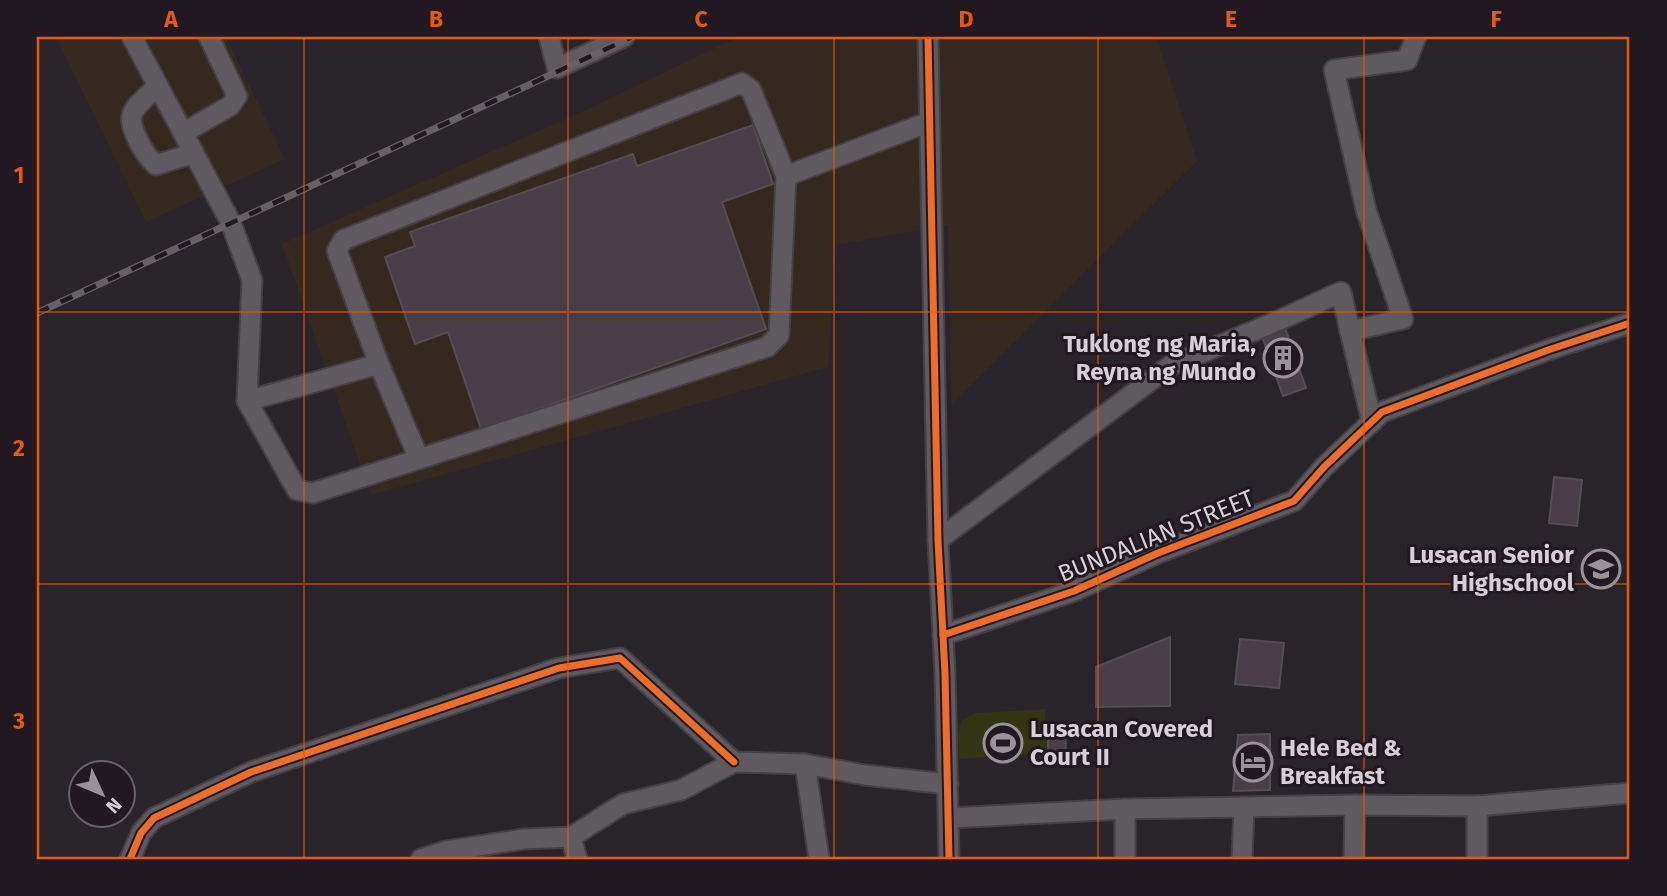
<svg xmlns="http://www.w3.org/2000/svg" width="1667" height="896" font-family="'Fira Sans',sans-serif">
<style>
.industrial{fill:#35281f}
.green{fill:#323413}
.building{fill:#493e47;stroke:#524e52;stroke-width:2}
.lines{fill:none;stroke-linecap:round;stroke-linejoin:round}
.minor-casing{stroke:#454045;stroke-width:23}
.minor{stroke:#5e5a5f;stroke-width:19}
.rail-casing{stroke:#656165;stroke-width:7}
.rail{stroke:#211822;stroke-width:4.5;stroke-dasharray:13;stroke-linecap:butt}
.cycleway-casing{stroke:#211822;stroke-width:11}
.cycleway{stroke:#ee6e29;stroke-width:7}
.grid{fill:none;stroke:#e8590c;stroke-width:2;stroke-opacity:0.55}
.labels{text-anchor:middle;stroke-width:6;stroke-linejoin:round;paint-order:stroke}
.poi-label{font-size:24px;font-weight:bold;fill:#d6cfd6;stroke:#211822;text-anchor:end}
.street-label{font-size:24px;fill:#d6cfd6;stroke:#211822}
.neatline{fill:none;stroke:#e8590c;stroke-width:2.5}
.grid-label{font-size:23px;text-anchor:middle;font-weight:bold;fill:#e8590c}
</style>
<rect width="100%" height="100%" fill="#292429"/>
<!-- industrial -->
<g class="industrial">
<path d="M56 37H226L285 159 146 222Z"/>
<path d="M738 37H1156L1197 161 951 405 948 225 836 245 828 367 371 495 282 244 586 110Z"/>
</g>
<!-- green -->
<path class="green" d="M1045 709 1048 753 959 759 958 733 961 721 976 713Z"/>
<!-- building -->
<g class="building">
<path d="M753 125 773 184 722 202 766 329 481 429 448 332 415 344 385 257 415 246 410 232 633 154 637 166Z"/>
<path d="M1282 319 1306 388 1283 396 1259 328Z"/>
<path d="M1554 477 1582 480 1577 526 1549 523Z"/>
<path d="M1170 637V706L1096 707V667Z"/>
<path d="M1240 639 1284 643 1279 688 1235 684Z"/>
<path d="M1065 727 1066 753H1048V728Z"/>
<path d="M1270 734V790L1233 791 1238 735Z"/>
</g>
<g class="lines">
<defs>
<g id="minor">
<path d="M132 37 231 223 252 280 247 401 297 490 313 493 767 347 779 335 786 176 929 122"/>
<path d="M549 37 557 68 624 37"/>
<path d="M928 37 938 540 945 674 949 859"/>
<path d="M158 85C136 109 122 110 139 142 144 152 148 158 156 165L194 153"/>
<path d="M183 133 230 106 237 96 209 37"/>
<path d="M379 364 419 459"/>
<path d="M247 401 379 364 337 251 343 240 742 83 751 90 786 176"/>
<path d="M1372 422 1350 331 1403 319 1366 210 1334 70 1407 60 1416 37"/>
<path d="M938 540 1170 366 1282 319 1341 292 1350 331"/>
<path d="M943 635 1074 591 1158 553 1294 501 1324 467 1382 412 1548 350 1630 323"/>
<path d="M805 764 819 859"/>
<path d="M949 818 1125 809 1355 805 1477 806 1630 793"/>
<path d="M571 837 577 859"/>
<path d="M130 859 141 833 154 818 251 772 559 668 620 658 734 762"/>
<path d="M421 859 446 851 524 839 571 837 623 804 681 790 734 762 805 764 865 775 948 784"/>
<path d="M1125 859V809"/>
<path d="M1242 859 1244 808"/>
<path d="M1354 859 1355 805"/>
<path d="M1477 859V806"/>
</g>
</defs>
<!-- minor casing -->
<use href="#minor" class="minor-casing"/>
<!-- minor -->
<use href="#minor" class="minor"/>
<defs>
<path id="rail" d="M37 313 632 37"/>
</defs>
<!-- rail casing -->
<use href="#rail" class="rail-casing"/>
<!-- rail -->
<use href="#rail" class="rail"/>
<defs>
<g id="cycleway">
<path d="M928 37 938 540 945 674 949 859"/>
<path d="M943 635 1074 591 1158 553 1294 501 1324 467 1382 412 1548 350 1630 323"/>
<path d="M130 859 141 833 154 818 251 772 559 668 620 658 734 762"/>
</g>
</defs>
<!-- cycleway casing -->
<use href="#cycleway" class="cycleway-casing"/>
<!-- cycleway -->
<use href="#cycleway" class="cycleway"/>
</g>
<!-- grid -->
<path class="grid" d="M304 37V859M568 37V859M834 37V859M1098 37V859M1364 37V859M37 312H1630M37 584H1630"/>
<!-- icons -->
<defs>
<symbol id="building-ring" viewBox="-11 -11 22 22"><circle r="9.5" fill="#211822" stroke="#999399" stroke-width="1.5"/><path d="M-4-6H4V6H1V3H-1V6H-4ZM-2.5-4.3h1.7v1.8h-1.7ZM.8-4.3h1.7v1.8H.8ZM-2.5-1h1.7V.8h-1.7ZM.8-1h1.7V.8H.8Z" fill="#999399"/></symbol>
<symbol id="school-ring" viewBox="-11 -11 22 22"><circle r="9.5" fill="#211822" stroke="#999399" stroke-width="1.5"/><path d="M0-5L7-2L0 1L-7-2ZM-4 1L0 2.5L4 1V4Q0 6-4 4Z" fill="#999399"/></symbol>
<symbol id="stadium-ring" viewBox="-11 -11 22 22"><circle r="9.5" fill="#211822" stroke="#999399" stroke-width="1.5"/><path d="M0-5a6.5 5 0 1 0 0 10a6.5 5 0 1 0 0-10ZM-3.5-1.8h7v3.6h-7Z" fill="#999399"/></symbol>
<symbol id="hotel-ring" viewBox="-11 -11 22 22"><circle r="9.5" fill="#211822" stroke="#999399" stroke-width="1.5"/><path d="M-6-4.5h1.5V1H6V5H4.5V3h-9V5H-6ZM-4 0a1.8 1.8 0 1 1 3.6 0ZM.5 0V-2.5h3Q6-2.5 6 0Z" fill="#999399"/></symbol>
</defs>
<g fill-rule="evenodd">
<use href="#building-ring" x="1261" y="336" width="44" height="44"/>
<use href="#school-ring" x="1579" y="547" width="44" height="44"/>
<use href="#stadium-ring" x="981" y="721" width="44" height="44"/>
<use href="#hotel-ring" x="1231" y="740" width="44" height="44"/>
</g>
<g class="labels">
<!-- poi labels -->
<g class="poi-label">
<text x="1256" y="352">Tuklong ng Maria,<tspan x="1256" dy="28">Reyna ng Mundo</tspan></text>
<text x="1574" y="563">Lusacan Senior<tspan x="1574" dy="28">Highschool</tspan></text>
<text x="1030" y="737" text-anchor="start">Lusacan Covered<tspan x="1030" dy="28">Court II</tspan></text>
<text x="1280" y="756" text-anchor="start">Hele Bed &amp;<tspan x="1280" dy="28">Breakfast</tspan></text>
</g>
<!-- street labels -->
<g class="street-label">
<text transform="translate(1156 536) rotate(-22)" y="8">BUNDALIAN STREET</text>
</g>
</g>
<!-- border -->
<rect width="1667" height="896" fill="none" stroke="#211822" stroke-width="77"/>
<!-- north arrow -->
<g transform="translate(102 794) rotate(134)"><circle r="33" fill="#211822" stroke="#69616a" stroke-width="2"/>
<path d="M0-5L12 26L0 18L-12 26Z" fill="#999399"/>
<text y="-10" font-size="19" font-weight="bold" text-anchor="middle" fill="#d6cfd6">N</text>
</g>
<rect x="38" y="38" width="1590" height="820" class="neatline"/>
<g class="grid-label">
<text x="171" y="27">A</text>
<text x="436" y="27">B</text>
<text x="701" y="27">C</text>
<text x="966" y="27">D</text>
<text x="1231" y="27">E</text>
<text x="1496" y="27">F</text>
<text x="19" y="183">1</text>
<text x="19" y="456">2</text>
<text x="19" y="729">3</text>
</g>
</svg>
